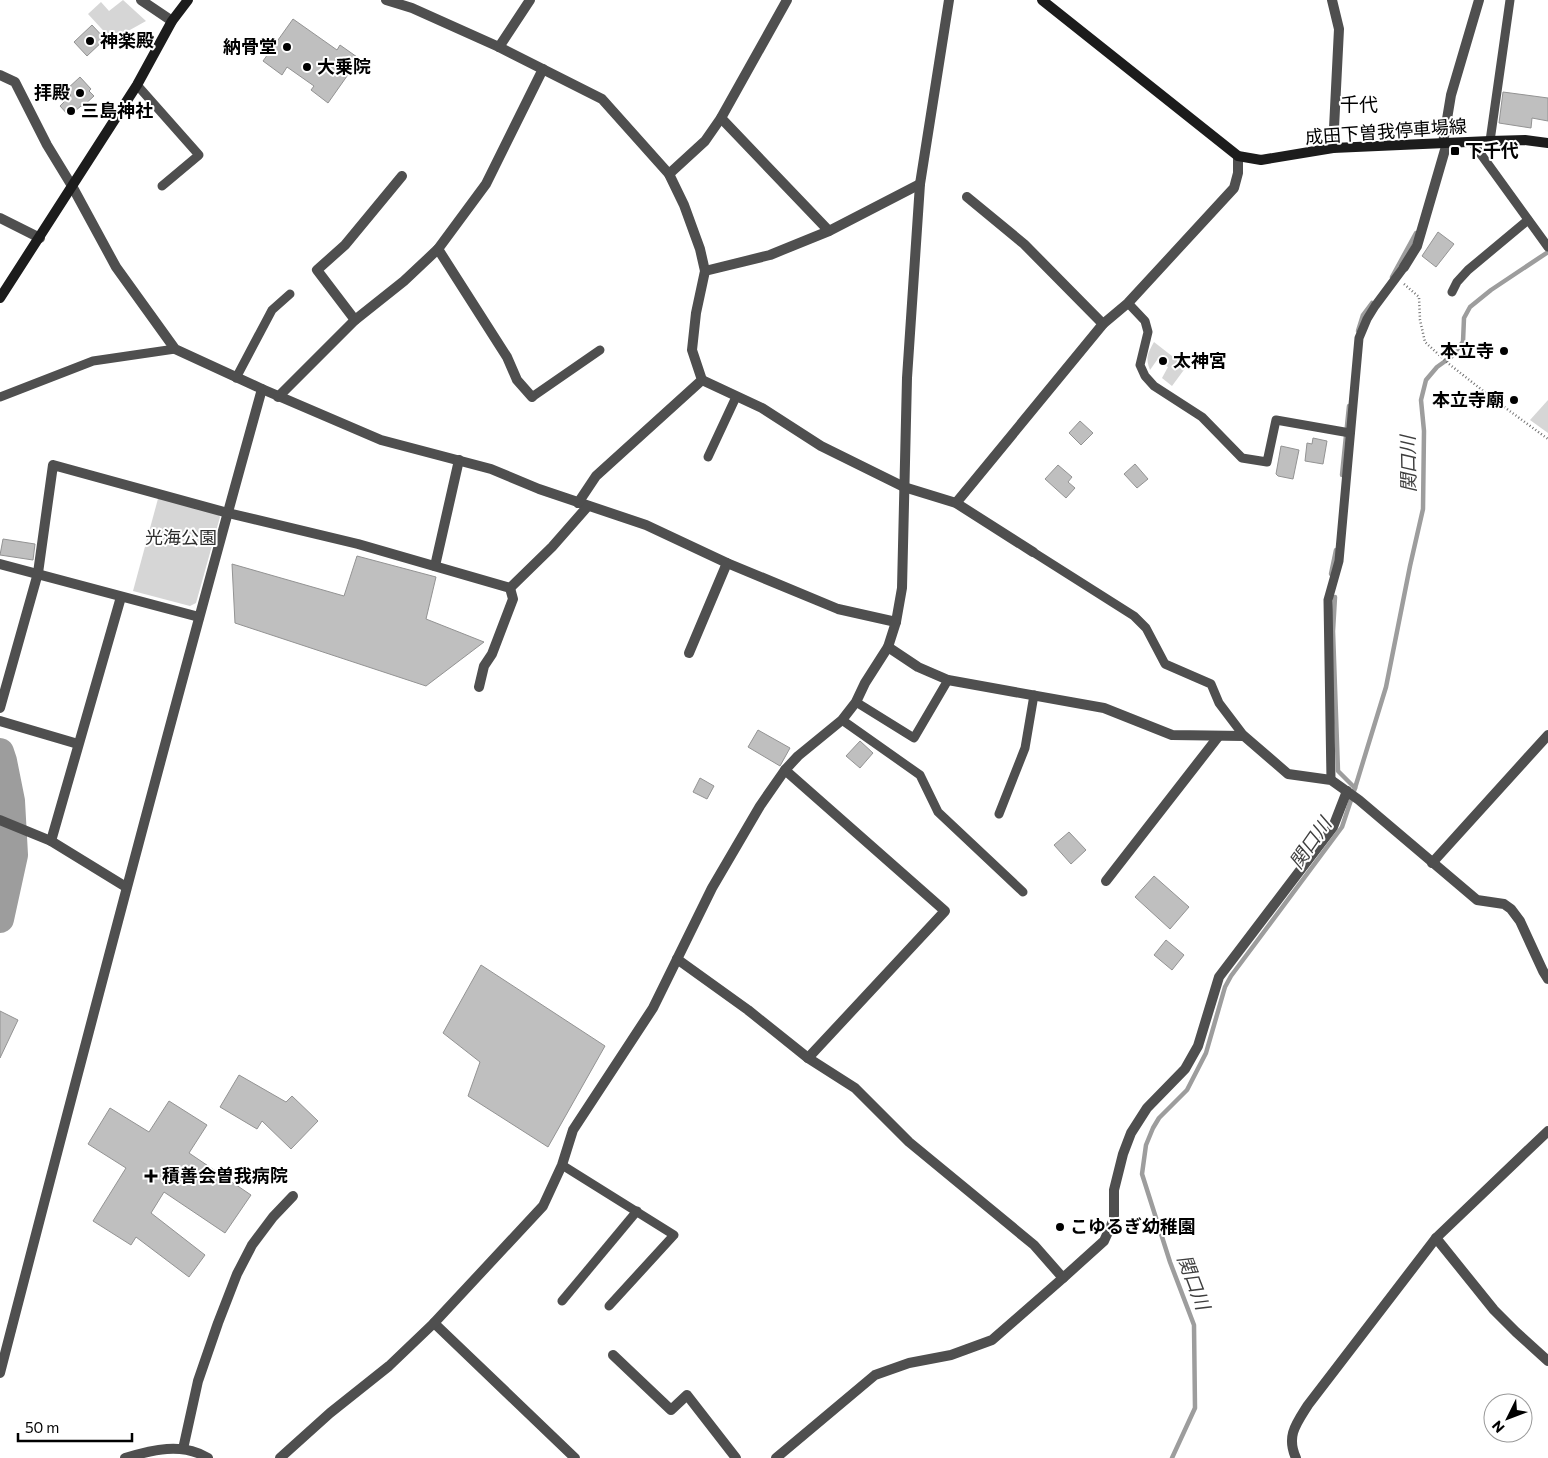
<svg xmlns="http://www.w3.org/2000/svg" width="1548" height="1458" font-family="Commissioner,'Noto Sans JP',sans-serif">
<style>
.green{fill:#d6d6d6}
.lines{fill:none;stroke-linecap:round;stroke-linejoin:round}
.stream{stroke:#9d9d9d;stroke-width:4.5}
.river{stroke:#9d9d9d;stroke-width:28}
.building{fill:#bfbfbf;stroke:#939393}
.path{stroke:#717171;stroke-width:2.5;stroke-dasharray:1 2.5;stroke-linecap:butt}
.lane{stroke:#4f4f4f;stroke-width:9}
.street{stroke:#4f4f4f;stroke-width:10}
.secondary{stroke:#1c1c1c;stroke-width:10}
.poi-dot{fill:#000;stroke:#fff;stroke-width:2}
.labels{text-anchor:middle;stroke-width:4;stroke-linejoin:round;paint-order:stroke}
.poi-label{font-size:18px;font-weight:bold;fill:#000;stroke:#fff;text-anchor:start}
.street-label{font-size:18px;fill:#000;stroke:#fff}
.park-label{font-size:18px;fill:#2d2d2d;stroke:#fff}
.neighbourhood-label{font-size:19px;fill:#000;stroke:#fff}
.water-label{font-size:19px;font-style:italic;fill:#3e3e3e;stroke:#fff}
</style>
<rect width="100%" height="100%" fill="#fff"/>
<!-- green -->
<g class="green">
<path d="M123 0 146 21 112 40 88 14 101 2 109 11Z"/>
<path d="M1154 342 1186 367 1172 386 1162 378 1168 367 1157 360 1150 370C1145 357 1148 353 1154 342Z"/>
<path d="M1548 400V433L1530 420Z"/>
<path d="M159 495 216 511 220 517 196 603 190 606 133 591Z"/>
</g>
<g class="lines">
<!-- stream -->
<g class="stream">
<path d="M1392 277 1416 233"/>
<path d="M1358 331 1363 315 1372 303"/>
<path d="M1342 475 1349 406"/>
<path d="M1331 574 1336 550"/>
<path d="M1335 597 1333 631 1338 771 1355 788"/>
<path d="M1172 1458 1195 1408 1194 1325 1170 1262 1142 1174 1146 1145 1153 1128 1159 1118 1187 1090 1206 1053 1225 987 1231 976 1342 827 1355 788 1386 687 1410 566 1423 509 1424 431 1421 400 1426 380 1437 367 1451 357 1463 342 1464 318 1470 307 1491 290 1548 252"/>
</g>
<!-- river -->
<path class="river" d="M0 752 3 761 11 801 14 855 0 919"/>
</g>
<!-- building -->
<g class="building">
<path d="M293 19 337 50 340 45 357 57 350 67 352 69 328 103 311 90 314 86 287 67 282 75 263 61Z"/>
<path d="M92 25 105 39 87 56 74 42Z"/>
<path d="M80 77 91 89 89 91 94 96 82 107 81 106 69 116 60 106 71 95 66 90Z"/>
<path d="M1503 92 1548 98V121L1532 118 1531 128 1499 123Z"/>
<path d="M1438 232 1454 244 1436 267 1422 256Z"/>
<path d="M1080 421 1093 433 1081 445 1069 433Z"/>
<path d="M1313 438 1327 441 1323 464 1305 461 1307 443 1312 444Z"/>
<path d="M1281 446 1299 450 1293 479 1278 476 1276 474Z"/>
<path d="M1135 464 1148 479 1137 488 1124 474Z"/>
<path d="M1058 465 1072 477 1068 482 1075 488 1066 498 1045 479Z"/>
<path d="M3 539 35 544 33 560 0 555Z"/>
<path d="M357 556 436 577 426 619 484 642 426 686 235 623 232 564 344 596Z"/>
<path d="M758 730 790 748 780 766 748 747Z"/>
<path d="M860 741 873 753 860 768 846 756Z"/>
<path d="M700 778 714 786 707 799 693 792Z"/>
<path d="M1069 832 1086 850 1071 864 1054 845Z"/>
<path d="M1154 876 1189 907 1170 929 1135 897Z"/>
<path d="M1166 940 1184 955 1172 970 1154 955Z"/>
<path d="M481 965 605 1046 548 1147 468 1096 480 1062 443 1033Z"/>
<path d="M0 1011 18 1020 0 1058Z"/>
<path d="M239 1075 286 1102 292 1096 318 1121 291 1149 262 1121 257 1129 220 1107Z"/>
<path d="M169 1101 207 1125 189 1153 251 1195 225 1233 164 1192 151 1213 205 1255 189 1277 136 1237 131 1245 93 1221 126 1168 88 1144 110 1108 149 1132Z"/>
</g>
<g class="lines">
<!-- path -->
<path class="path" d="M1404 284 1419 297 1420 320 1425 342 1449 364 1496 401 1548 439"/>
<!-- lane -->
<g class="lane">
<path d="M137 85 199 155 162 186"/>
<path d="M1490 141 1510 0"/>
<path d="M1472 142 1548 247"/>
<path d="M1452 292 1457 282 1468 270 1528 220"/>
<path d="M1128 303 1145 321 1148 332 1140 365 1145 376 1154 386 1202 417 1242 458 1267 462 1276 420 1350 433"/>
<path d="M236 378 272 310 290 294"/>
<path d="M0 397 93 361 175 349"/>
<path d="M532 397 600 350"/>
<path d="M708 457 736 397"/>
<path d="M1033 552 1134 616 1146 628 1165 664 1211 684 1219 703 1244 736"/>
<path d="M856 702 914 738 948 680"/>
<path d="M842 720 920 775 938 812 1023 892"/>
<path d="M1331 780 1328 600 1339 561 1359 338 1367 319 1375 306 1404 267"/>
<path d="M999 814 1025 748 1034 695"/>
<path d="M562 1165 674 1235 609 1306"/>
<path d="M562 1301 637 1211"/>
</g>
<!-- street -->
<g class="street">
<path d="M141 0 172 21"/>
<path d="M386 0 412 8 499 47 602 99 669 174 684 205 700 249 705 271 696 313 692 350 702 380 596 476 578 503"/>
<path d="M1332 0 1339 29 1333 148"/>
<path d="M499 47 530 0"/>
<path d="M0 75 15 82 47 145 72 186 116 267 175 349 262 389C171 716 85 1044 0 1373"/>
<path d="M721 118 829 231"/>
<path d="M1443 143 1451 95 1479 0"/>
<path d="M669 174 705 141 721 118 787 0"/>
<path d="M967 197 1024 244 1103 324"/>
<path d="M0 218 40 238"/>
<path d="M438 249 507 357 517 380 532 397"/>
<path d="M1404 267 1417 246 1447 143"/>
<path d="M705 271 770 255 829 231 920 184"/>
<path d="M355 320 317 270 345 245 402 176"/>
<path d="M702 380 762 408 821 446 904 487 956 503 1033 552"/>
<path d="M262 389 381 440 491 469 539 489 646 525 727 563 838 609 896 622"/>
<path d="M278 397 355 320 404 281 438 249 486 184 543 69"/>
<path d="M956 503 1103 324 1128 303 1234 188 1238 173V156"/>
<path d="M0 564 199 617"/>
<path d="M435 566 459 460"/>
<path d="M510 588 552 547 588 506"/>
<path d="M888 647 918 667 948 680 1104 708 1172 735 1244 736 1288 774 1331 780 1359 800 1477 900 1504 904 1511 909 1520 921 1543 971 1548 979"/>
<path d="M689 653 727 563"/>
<path d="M0 708 38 573 53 465 228 513 358 544 510 588 513 599 492 654 484 666 479 687"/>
<path d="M0 721 78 744"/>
<path d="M785 770 945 911 808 1058"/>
<path d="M0 820 51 841 126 887"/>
<path d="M51 841 121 597"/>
<path d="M1432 863 1548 735"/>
<path d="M1106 881 1218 737"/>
<path d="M677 959 748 1010 808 1058 855 1088 909 1142 1034 1245 1063 1278 1104 1241 1114 1219V1190L1123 1154 1131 1133 1147 1108 1185 1069 1198 1046 1219 977 1333 827 1347 791"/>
<path d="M1436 1238 1494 1310 1516 1332 1548 1361"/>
<path d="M434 1323 575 1458"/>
<path d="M613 1355 671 1410 687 1395 736 1458"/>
<path d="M183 1449 198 1381 218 1323 237 1274 252 1245 273 1217 293 1196"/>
<path d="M125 1458C152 1450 182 1442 208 1458"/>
<path d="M280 1458 330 1413 389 1366 434 1323 543 1206 562 1165 573 1130 653 1008 712 888 760 806 785 770 798 756 842 720 856 702 865 683 888 647 896 622 902 588 907 378 920 184 949 0"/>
<path d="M776 1458 875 1375 909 1363 951 1355 992 1340 1063 1278"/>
<path d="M1296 1458C1286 1436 1296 1424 1308 1405L1436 1238 1548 1131"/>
</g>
<!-- secondary -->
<g class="secondary">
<path d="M1042 0 1238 156 1261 160 1333 148 1490 141 1525 140 1548 143"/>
<path d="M0 298 137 85 172 21 188 0"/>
</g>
</g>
<!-- markers -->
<g class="poi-dot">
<circle cx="90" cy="41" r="5"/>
<circle cx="287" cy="47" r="5"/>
<circle cx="307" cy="67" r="5"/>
<circle cx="80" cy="93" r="5"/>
<circle cx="71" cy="111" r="5"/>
<rect x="1450" y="146" width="10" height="10" rx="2.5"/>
<circle cx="1504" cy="351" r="5"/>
<circle cx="1163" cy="361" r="5"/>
<circle cx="1514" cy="400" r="5"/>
<path d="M148.5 1168.5h5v5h5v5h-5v5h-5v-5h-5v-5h5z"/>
<circle cx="1060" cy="1227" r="5"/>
</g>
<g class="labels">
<!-- poi labels -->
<g class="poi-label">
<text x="100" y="47">神楽殿</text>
<text x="277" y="53" text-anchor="end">納骨堂</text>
<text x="317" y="73">大乗院</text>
<text x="70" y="99" text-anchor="end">拝殿</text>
<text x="81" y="117">三島神社</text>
<text x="1465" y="157">下千代</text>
<text x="1494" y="357" text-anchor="end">本立寺</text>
<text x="1173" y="367">太神宮</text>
<text x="1504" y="406" text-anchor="end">本立寺廟</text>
<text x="162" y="1182">積善会曽我病院</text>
<text x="1070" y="1233">こゆるぎ幼稚園</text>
</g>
<!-- street labels -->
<g class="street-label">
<text transform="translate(1386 132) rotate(-4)" y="6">成田下曽我停車場線</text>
</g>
<!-- park labels -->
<g class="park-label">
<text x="181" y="544">光海公園</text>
</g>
<!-- neighbourhood labels -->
<g class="neighbourhood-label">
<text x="1359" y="111">千代</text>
</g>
<!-- water labels -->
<g class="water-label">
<text transform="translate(1408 464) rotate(-91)" y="7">関口川</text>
<text transform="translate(1310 843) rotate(-55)" y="7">関口川</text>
<text transform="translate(1194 1282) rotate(69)" y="7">関口川</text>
</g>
</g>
<!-- north arrow -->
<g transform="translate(1508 1418) rotate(228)"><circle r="24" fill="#ffffff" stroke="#999999"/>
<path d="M0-4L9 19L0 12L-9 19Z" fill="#000000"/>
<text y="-8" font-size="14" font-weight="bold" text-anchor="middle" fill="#000000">N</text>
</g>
<!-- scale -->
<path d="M18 1433v8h114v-8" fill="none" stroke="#000000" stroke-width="2.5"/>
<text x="25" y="1433" font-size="15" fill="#000000" stroke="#ffffff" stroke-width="4" paint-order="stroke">50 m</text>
</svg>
